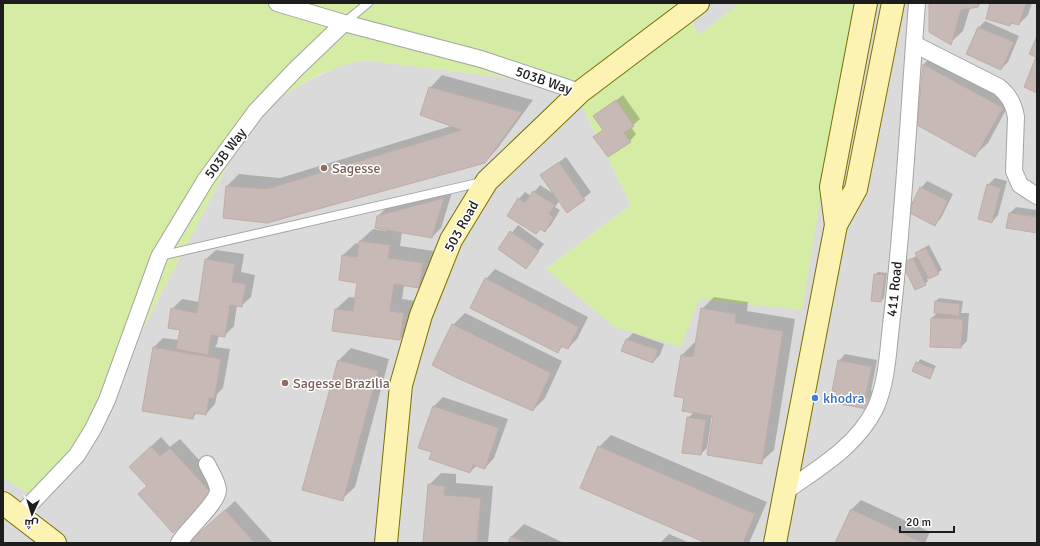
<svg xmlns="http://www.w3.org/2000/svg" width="1040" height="546" font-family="Signika,Cairo,sans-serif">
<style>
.residential{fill:#dbdada}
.grass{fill:#d5eca5}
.shadow{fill:#0003}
.building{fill:#c7bab6;stroke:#c1aca4}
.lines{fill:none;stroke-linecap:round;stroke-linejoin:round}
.lane-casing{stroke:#a4a4a4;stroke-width:10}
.street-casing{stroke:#a4a4a4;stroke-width:18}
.secondary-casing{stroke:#797000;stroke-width:24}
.lane{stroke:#fff;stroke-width:8}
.street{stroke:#fff;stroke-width:16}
.secondary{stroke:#fcf3b3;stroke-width:22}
.education-dot{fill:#8d6e63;stroke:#fff;stroke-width:1.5}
.shop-dot{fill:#3f7fe0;stroke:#fff;stroke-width:1.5}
.labels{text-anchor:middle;stroke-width:3;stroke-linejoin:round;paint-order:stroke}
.street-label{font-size:14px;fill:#1d1d1d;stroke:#fff}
.education-label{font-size:14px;fill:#785e54;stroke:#fff;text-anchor:start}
.shop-label{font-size:14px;fill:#366cbe;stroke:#fff;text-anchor:start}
</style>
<rect width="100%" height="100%" fill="#efe9e3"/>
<!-- residential -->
<g class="residential">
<path d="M683 3H740L699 36Z"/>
<path d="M853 3H1037V543H3V478L41 499 121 371 240 142 268 109 284 95 303 83 342 65 364 60 572 86 631 205 546 269 699 299 835 100Z"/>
</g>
<!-- grass -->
<path class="grass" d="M3 3H683L699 35 740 3H853L802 310 699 299 681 347 614 327 546 269 631 205 572 86 363 60C309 73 273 97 240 142L121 371 41 500 3 478Z"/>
<!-- shadow -->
<g class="shadow">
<path d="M930 3H981L978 7 970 8 963 31 950 43Z"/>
<path d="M991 3H1032L1028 15 1019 24 1013 23 1010 25Z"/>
<path d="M985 21 1019 36 1008 62 1001 69 979 27Z"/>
<path d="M936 52 1014 95 988 143 975 155 918 124 924 64Z"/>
<path d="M442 75 533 100 497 149 485 162 267 222 226 187 239 174 280 178 451 126 430 88Z"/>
<path d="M623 95 640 119 631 127 636 134 630 141 595 137 604 129 595 117Z"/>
<path d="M566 157 591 192 567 212 559 201 555 207 560 210 551 225 545 231 541 228 536 233 519 199 525 192 531 196 540 185 554 194 541 175Z"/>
<path d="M995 178 1007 181 998 215 992 222 988 185Z"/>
<path d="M927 181 953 194 941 218 935 225 921 188Z"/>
<path d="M453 189 441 228 432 237 402 232 400 246 434 251 431 274 419 287 404 285 402 299 416 301 412 327 400 339 336 309 349 297 356 298 358 282 343 255 356 243 360 244V241L373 229 387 231 378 216 387 207Z"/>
<path d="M1016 207 1037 210V232L1010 213Z"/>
<path d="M518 225 544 244 526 267 499 249Z"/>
<path d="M929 245 942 270 927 279 928 281 925 284 916 289 903 264 918 255 917 253 920 250Z"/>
<path d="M216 250 244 254 241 272 255 275 251 297 241 306 237 305 234 326 224 336 219 335 217 344 215 347 230 349 223 388 217 394 215 404 206 414 198 412 192 418 154 347 163 338 179 340 181 329 172 309 182 299 199 302 206 259Z"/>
<path d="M495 269 588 317 577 339 568 348 563 346 557 352 486 279Z"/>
<path d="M878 272 887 273 884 298 881 301 875 275Z"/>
<path d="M714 297 748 302 747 311 795 319 774 450 761 462 714 415H712L707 448 701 454 688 418 694 412 685 397 682 355 694 343H696L702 309Z"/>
<path d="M939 298 963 301 961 313H969L967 341 961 347 932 318 937 313 936 301Z"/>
<path d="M465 313 562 361 545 398 533 410 453 325Z"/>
<path d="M633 333 664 344 660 355 653 362 623 351 627 339Z"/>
<path d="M351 348 389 359 355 487 342 499 338 361Z"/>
<path d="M845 354 877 360 871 391 875 392 873 402 866 408 838 391 839 361Z"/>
<path d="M920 359 936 366 929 377 914 371Z"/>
<path d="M443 397 508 419 494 458 485 468 477 465 470 472 433 452 420 447 434 406Z"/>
<path d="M611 435 767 502 749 543H709L599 447Z"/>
<path d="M161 437 170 447 180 439 222 485 173 531 148 486 140 457Z"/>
<path d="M441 473 456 474V483L493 486 488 543H424L429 485Z"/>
<path d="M861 500 930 532 925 543H836L852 509Z"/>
<path d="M235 501 273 543H189L194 538Z"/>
<path d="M524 524 564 543H509L512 536Z"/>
<path d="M669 534 690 543H660Z"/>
</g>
<!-- building -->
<g class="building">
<path d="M929 3H979L978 7 961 10 951 45 929 32Z"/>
<path d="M990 3H1026L1019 25 1011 23 1010 26 986 19Z"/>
<path d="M978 27 1014 42 1001 70 966 54Z"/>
<path d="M1037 36V93L1024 87 1036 57 1029 54Z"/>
<path d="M923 64 1003 108 975 157 917 125Z"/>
<path d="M429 87 522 112 485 163 267 223 223 218 226 186 267 189 462 130 420 115Z"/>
<path d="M616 100 634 126 624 133 631 142 608 157 593 137 603 130 593 116Z"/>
<path d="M559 162 585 200 567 213 540 175Z"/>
<path d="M987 184 1001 188 992 223 978 219Z"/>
<path d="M920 187 948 201 935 226 908 212Z"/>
<path d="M533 191 555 205 549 214 554 217 545 232 540 229 536 234 507 216 518 198 525 203Z"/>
<path d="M444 198 432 238 375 228 377 216Z"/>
<path d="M1009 213 1037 217V233L1006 228Z"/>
<path d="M510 231 539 251 526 269 498 249Z"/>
<path d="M359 241 390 245 388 258 423 263 419 288 394 284 390 311 404 313 400 340 332 331 335 309 353 311 357 283 339 280 342 255 357 257Z"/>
<path d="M926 248 939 274 929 279 915 253Z"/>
<path d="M913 258 926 285 915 290 902 263Z"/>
<path d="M205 259 235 264 232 282 246 284 242 307 230 305 225 337 211 335 208 355 176 349 180 330 168 328 171 308 197 313Z"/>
<path d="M874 274 885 275 881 302 871 301Z"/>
<path d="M485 278 579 327 568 349 561 346 558 353 470 308Z"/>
<path d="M935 301 960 304 959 316 934 313Z"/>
<path d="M701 308 736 314 735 323 783 331 762 464 707 455 713 416 682 411 684 398 674 396 681 355 693 357Z"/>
<path d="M931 318 963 319 961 348 930 347Z"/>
<path d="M452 324 551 373 533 411 457 378 432 365Z"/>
<path d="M626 339 658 350 653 363 621 351Z"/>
<path d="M153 347 221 359 214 399 209 398 206 415 194 413 193 419 142 411Z"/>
<path d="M338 360 378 371 343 501 302 490Z"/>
<path d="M838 360 872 367 865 398H869L867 409 835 403 837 392 832 391Z"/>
<path d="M916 362 934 369 930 379 912 371Z"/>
<path d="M433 406 499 428 485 469 473 465 470 473 429 459 432 452 418 448Z"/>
<path d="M687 417 706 420 701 455 682 453Z"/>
<path d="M151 446 160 456 170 448 213 495 173 533 138 494 147 486 129 467Z"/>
<path d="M598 446 755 514 743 543H706L580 488Z"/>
<path d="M428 484 445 486 444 495 481 498 477 543H423Z"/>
<path d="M851 509 921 542V543H835Z"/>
<path d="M225 510 255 543H188Z"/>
<path d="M511 536 527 543H508Z"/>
</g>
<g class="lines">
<defs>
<g id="lane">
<path d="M344 23 368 3"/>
<path d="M160 256 482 182"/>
</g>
<g id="street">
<path d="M277 3 344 23"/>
<path d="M914 44 999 87C1009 95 1014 104 1016 117L1014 171 1020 185 1037 196"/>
<path d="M785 492C818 468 856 447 875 409 888 381 888 347 892 317 904 213 909 108 917 3"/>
<path d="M19 516 77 455 93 429 107 400 159 257 206 179 256 111 296 69 344 23 481 59 580 92"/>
<path d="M179 543C186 530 218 503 218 490 217 480 211 473 207 464"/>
</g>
<g id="secondary">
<path d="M836 225 831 187 866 3"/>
<path d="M3 503 55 543"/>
<path d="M386 543 401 385 421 315 451 240 487 181 580 92 698 3"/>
<path d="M775 543 836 225 856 189 893 3"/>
</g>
</defs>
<!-- lane casing -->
<use href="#lane" class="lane-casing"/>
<!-- street casing -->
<use href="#street" class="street-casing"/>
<!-- secondary casing -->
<use href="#secondary" class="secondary-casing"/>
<!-- lane -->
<use href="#lane" class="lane"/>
<!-- street -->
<use href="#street" class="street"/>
<!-- secondary -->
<use href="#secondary" class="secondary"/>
</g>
<!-- markers -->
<g class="education-dot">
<circle cx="324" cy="168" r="4"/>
<circle cx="285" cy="383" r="4"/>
</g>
<circle class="shop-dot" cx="815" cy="398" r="4"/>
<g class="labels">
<!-- street labels -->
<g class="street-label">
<text transform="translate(544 80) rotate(19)" y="5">503B Way</text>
<text transform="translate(225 153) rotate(-53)" y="5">503B Way</text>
<text transform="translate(461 226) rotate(-61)" y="5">503 Road</text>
<text transform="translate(894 289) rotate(-84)" y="5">411 Road</text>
</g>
<!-- education labels -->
<g class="education-label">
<text x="332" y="173">Sagesse</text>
<text x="293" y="388">Sagesse Brazilia</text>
</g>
<!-- shop labels -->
<g class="shop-label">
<text x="823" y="403">khodra</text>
</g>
</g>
<!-- border -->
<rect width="1040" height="546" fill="none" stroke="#1d1d1d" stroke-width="8"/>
<!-- north arrow -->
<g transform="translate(32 514) rotate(184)" stroke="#ffffff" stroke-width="3" paint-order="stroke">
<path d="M0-3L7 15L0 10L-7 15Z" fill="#1d1d1d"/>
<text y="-6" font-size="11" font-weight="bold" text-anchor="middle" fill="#1d1d1d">ش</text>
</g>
<!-- scale -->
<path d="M900 526v6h54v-6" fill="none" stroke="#1d1d1d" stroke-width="2"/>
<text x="906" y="526" font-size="12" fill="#1d1d1d" stroke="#ffffff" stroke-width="3" paint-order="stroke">20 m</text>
</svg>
